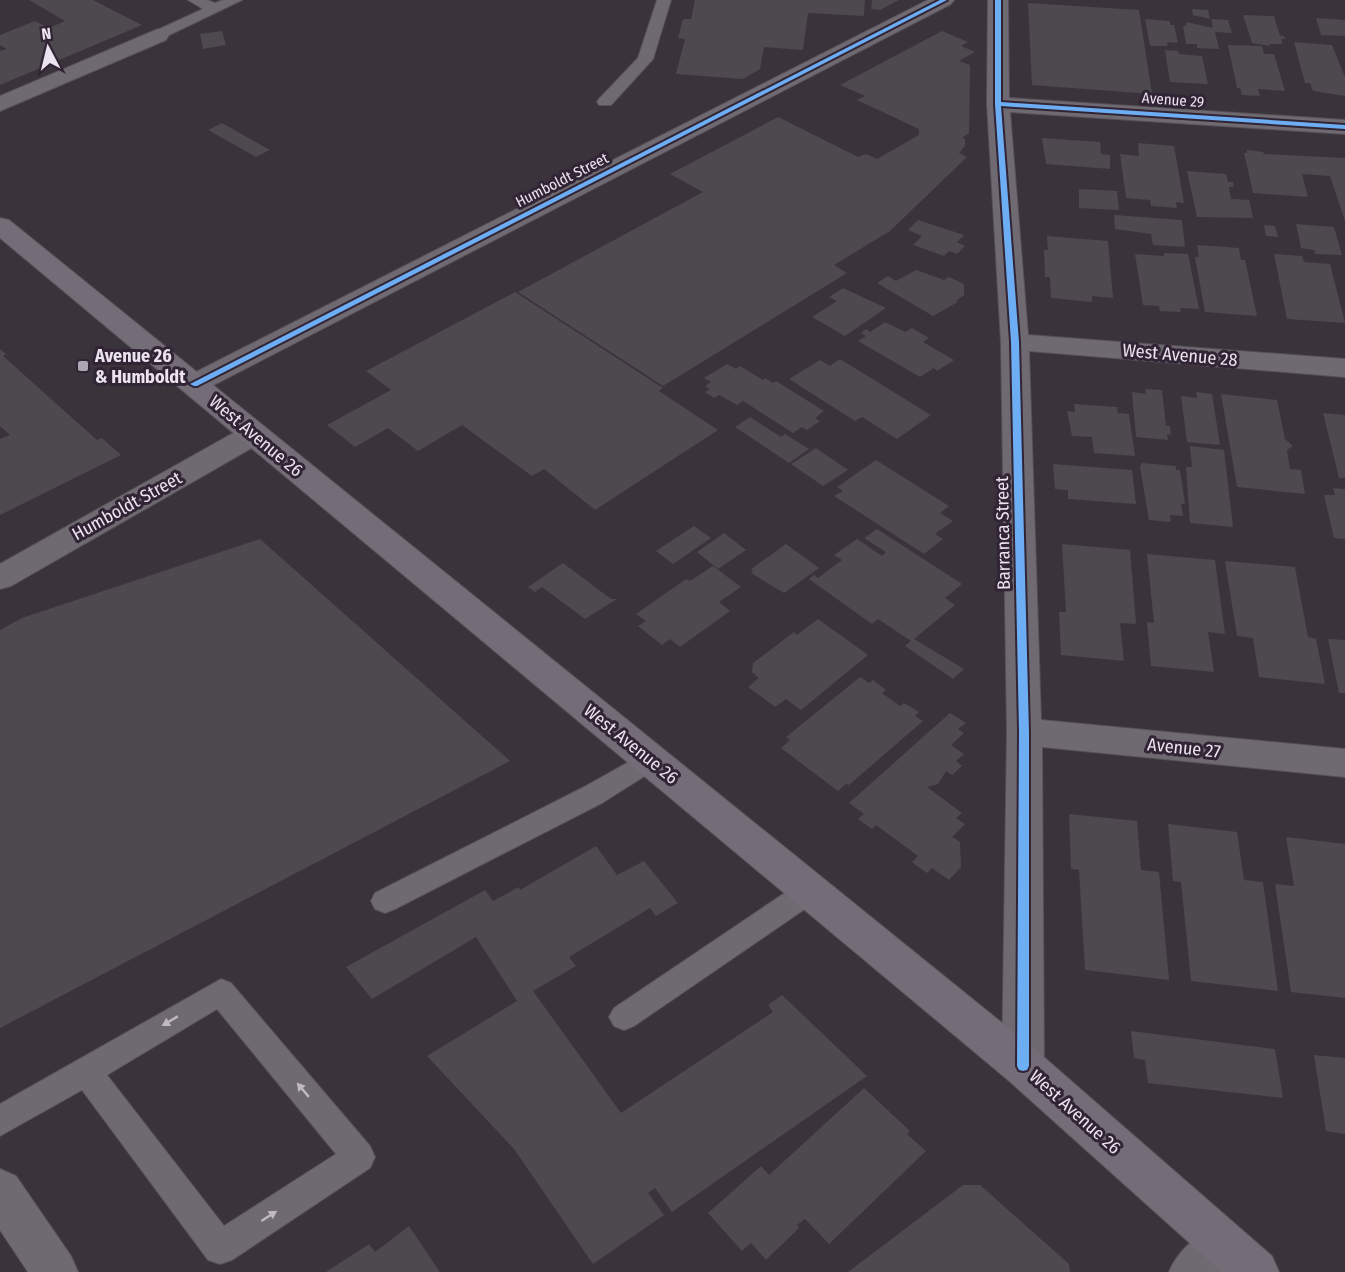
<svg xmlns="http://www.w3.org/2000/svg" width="1345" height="1272" font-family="'Fira Sans Condensed',sans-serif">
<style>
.building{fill:#4e484f}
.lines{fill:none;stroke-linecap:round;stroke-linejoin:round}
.service-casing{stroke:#565057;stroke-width:2}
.minor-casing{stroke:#565057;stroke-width:2}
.tertiary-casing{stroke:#565057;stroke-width:2}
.primary-casing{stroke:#565057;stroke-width:2}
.service{fill:#6f6a71;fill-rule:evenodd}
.minor{fill:#6f6a71;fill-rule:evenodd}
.tertiary{fill:#6f6a71;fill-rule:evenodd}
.primary{fill:#746d77;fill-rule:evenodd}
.cycleway-casing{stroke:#312535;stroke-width:4}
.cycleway{fill:#6dadf4;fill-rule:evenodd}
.oneway{fill:#c0b9c2}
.poi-dot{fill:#ada5b0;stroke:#312535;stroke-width:2}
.labels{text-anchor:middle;stroke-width:6;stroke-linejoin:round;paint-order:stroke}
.far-street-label{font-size:15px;fill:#ebe3ee;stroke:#312535}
.street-label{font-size:18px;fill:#ebe3ee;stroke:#312535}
.poi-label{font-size:18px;font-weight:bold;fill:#ebe3ee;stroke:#312535;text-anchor:start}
</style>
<rect width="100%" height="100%" fill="#3a333c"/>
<!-- building -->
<g class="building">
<path d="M29 0H93L142 25 0 85V51L7 49 0 45V35L35 21 49 28 65 21Z"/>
<path d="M695 0H865L864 16 808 13 803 50 764 47 760 69 743 79 676 74 685 39 678 38 683 19H691Z"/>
<path d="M872 0H899L880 10 871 9Z"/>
<path d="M1028 3 1139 10 1152 94 1032 85Z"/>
<path d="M1192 9 1208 10 1210 19 1193 15Z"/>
<path d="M1243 15 1274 16 1280 36H1284L1285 39H1281L1283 44H1269L1270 46 1252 43Z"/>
<path d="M1316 18 1345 20V36L1321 35Z"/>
<path d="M1145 19 1170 21V25H1174L1178 43 1167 42 1168 46H1150Z"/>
<path d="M1211 19 1228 20 1232 33 1215 32 1219 49 1197 48V44H1186L1183 26H1186V22L1213 28Z"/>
<path d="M222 31 226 45 203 49 200 34Z"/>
<path d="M942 31 968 42 961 46 975 52 959 61 970 65 969 133 962 138 965 139V146L959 153 967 157 890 231 834 265 847 273 663 386 518 292 703 192 670 174 778 117 858 157 866 154 877 159 919 135V129L857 100 865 96 840 85Z"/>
<path d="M1294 42 1332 45 1345 77V96L1313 91 1310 83H1305Z"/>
<path d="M1228 45 1262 46 1264 54H1274L1285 91 1258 89 1260 96 1242 95 1240 88H1237Z"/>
<path d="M1165 50 1178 51 1179 54 1202 56 1208 84 1170 82Z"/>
<path d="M222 123 270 150 256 157 208 130Z"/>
<path d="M1042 138 1100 142 1101 154 1110 155V169L1046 164Z"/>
<path d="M1138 143 1174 146 1184 203 1176 202 1177 208 1151 206 1150 200 1126 198 1120 154 1139 156Z"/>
<path d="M1247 150 1263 152 1264 154 1345 158V221L1330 176 1302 174 1308 197 1253 193 1244 153H1247Z"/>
<path d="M1187 171 1226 174 1228 182H1233L1234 187H1229L1231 199 1249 200 1253 218 1197 217Z"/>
<path d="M1079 189 1117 191 1119 210 1079 208Z"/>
<path d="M1114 215 1182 220 1185 247 1153 245 1151 234 1115 229Z"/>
<path d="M918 220 964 235 957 242 965 246 957 254 949 251 944 256 913 245 922 236 908 230Z"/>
<path d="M1296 224 1334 227 1342 255 1315 254 1314 250 1301 248Z"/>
<path d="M1264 225 1275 226 1278 237 1266 236Z"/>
<path d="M1047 236 1108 241 1113 298 1092 296V302L1051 298 1050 277H1045L1044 250H1048Z"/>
<path d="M1197 245 1239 248 1241 260H1245L1257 316 1205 312 1195 257H1199Z"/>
<path d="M1164 253 1188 254 1199 309 1180 308 1181 312 1160 311 1159 306 1143 305 1135 254 1164 256Z"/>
<path d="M1274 254 1302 256 1304 262 1330 264 1345 323 1287 319Z"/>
<path d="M916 270 944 280 949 277 964 284V295L956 301 958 302 933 316 877 283 888 276 896 281Z"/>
<path d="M843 288 886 308 845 336 812 317 837 301 829 297Z"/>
<path d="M515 292 663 388 659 391 718 430 595 510 544 469 532 476 462 425 418 451 388 428 355 447 327 425 391 390 366 371Z"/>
<path d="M885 322 905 332 912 328 929 338 923 342 954 360 937 371 934 368 920 377 858 341 866 336 861 333 866 329 870 332Z"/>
<path d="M0 349 6 354 3 356 97 440 102 438 121 455 0 515V439L10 435 0 426Z"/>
<path d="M840 359 931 415 897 439 862 417 855 421 789 379 820 360 830 366Z"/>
<path d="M727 364 736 369 740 366 763 380 765 378 773 383 776 381 824 411 815 418 820 421 807 430 802 427 793 433 743 401 737 405 719 395 714 398 705 392 710 389 705 386 711 382 704 378Z"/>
<path d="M1145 389 1162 390 1166 426H1170L1171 435 1167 434 1168 440 1136 437 1132 392 1146 394Z"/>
<path d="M1196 392 1212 394 1220 445 1187 442 1181 396 1197 398Z"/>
<path d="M1221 394 1277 400 1285 439 1293 446 1287 450 1290 469 1301 470 1305 494 1237 487Z"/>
<path d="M1074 404 1117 407 1118 413 1129 414 1135 456 1094 453 1092 437 1072 436 1067 411 1075 412Z"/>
<path d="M1323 413 1345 415V478H1339Z"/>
<path d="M750 417 781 437 785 434 809 449 789 463 735 427Z"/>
<path d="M1190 446 1224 450 1233 527 1190 523 1186 467H1192Z"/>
<path d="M816 448 848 470 823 486 791 464Z"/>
<path d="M876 460 949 506 940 513 953 521 935 534 943 539 924 554 834 496 843 491 837 487Z"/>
<path d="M1142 463 1176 466V470H1180L1185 504H1181L1183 516 1170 515 1171 522 1149 520 1140 467Z"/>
<path d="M1053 464 1132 470 1136 504 1068 499V490L1055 489Z"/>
<path d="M1333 488 1345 489V539L1334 538 1324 495H1335Z"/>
<path d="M694 526 711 538 673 564 656 551Z"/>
<path d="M877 529 962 584 945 598 955 605 914 639 964 669 953 679 905 646 911 641 878 619 872 624 809 579 814 575 818 578 842 560 834 555 857 539 882 556 886 552 864 538Z"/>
<path d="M724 533 746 550 718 569 697 552Z"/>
<path d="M260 539 510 761 0 1028V630L22 618Z"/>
<path d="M786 544 819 568 784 593 751 573 753 571 751 569Z"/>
<path d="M1062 544 1130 550 1136 624 1120 623 1124 661 1061 655 1059 612H1066Z"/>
<path d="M1147 554 1215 560 1225 634 1208 632 1214 672 1151 666 1147 622 1154 623Z"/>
<path d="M1225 561 1295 567 1308 637 1316 639 1325 684 1259 677 1253 638 1237 636Z"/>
<path d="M563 563 611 599H617L585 619 542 587 535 592 528 587Z"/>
<path d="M713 566 741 587 719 602 730 611 680 647 670 639 662 645 638 626 646 621 636 614 686 579 690 581Z"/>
<path d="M818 619 868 655 801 710 786 699 775 707 748 687 759 678 752 672 753 663 794 632 797 635Z"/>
<path d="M1328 639 1345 640V693H1339Z"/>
<path d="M860 677 869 683 873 680 886 690 882 693 900 706 904 703 919 712 915 716 923 721 849 785 846 784 838 791 781 748 790 740 786 737Z"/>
<path d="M950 713 966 723 958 729 964 733 951 745 964 754 956 761 962 766 952 775 946 771 938 784 927 787 962 813 956 818 965 824 952 837 960 842 961 867 949 880 932 868 927 873 912 862 918 856 876 825 872 829 858 819 864 814 849 803Z"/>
<path d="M1069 814 1137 821 1141 870 1159 872 1169 980 1085 970 1079 870 1071 869Z"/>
<path d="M1168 824 1237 832 1244 880 1263 882 1278 991 1191 981 1181 882 1173 881Z"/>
<path d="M1286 837 1345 844V998L1291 992 1275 884 1294 886Z"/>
<path d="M596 846 617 875 644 861 678 903 656 916 650 908 569 957 576 966 533 991 621 1113 773 1012 768 1005 782 995 867 1076 672 1212 655 1188 648 1193 664 1215 593 1264 514 1149 427 1056 517 1001 476 937 372 999 346 967 485 890 493 901 519 887 520 890Z"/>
<path d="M1131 1031 1275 1049 1283 1098 1148 1083 1145 1060 1134 1058Z"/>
<path d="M1314 1055 1345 1058V1134L1326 1131Z"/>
<path d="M864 1088 910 1131 907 1134 926 1151 829 1244 805 1219 797 1225 799 1228 766 1260 751 1243 742 1251 708 1213 761 1166 769 1175Z"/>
<path d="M963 1185H980L1069 1264 1070 1272H848Z"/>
<path d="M409 1226 440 1272H326L369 1244 375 1252Z"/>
</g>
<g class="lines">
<defs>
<g id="service">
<path d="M188 0H207L215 3 223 0H242L163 38H153L150 35 153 32 203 9Z"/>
<path d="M657 0H671L653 59 611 105H599L597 102 599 99 638 58Z"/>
<path d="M650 750 659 753 663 760 659 767 602 803 395 909 385 913 375 909 371 901 375 893 584 787Z"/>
<path d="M811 878 821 882 825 890 821 898 634 1026 624 1030 614 1026 609 1017 614 1008 801 882Z"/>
<path d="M221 979 231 983 370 1146 375 1157 370 1168 232 1260 220 1264 208 1260 82 1090 0 1136V1104ZM217 1009 336 1154 224 1226 107 1075Z"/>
</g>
<g id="minor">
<path d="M928 0H954L951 4 204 390 194 393 184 390 180 384 184 378Z"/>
<path d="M988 0H1008L1009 98 1345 120V134L1010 112 1028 335 1345 359V377L1029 351 1041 720 1345 749V777L1042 747 1044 1066 1038 1080 1023 1085 1008 1080 1002 1066 1007 732 1001 342 987 104Z"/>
<path d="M158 29 166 30 169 35 166 40 0 111V96Z"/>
<path d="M0 1169 16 1176 71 1256 78 1272H28L0 1230Z"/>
<path d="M1224 1223 1240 1229 1246 1245 1240 1261 1227 1272H1169C1179 1248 1201 1232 1224 1223Z"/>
</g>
<path id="tertiary" d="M254 424 264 427 269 434 264 441 11 586 0 589V564L244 427Z"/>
<path id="primary" d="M0 218 9 220 1038 1052 1272 1256 1279 1272H1222L1008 1080 0 238Z"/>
</defs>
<!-- service casing -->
<use href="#service" class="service-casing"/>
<!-- minor casing -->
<use href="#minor" class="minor-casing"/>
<!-- tertiary casing -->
<use href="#tertiary" class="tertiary-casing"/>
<!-- primary casing -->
<use href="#primary" class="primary-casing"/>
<!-- service -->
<use href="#service" class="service"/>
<!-- minor -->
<use href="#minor" class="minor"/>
<!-- tertiary -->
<use href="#tertiary" class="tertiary"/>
<!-- primary -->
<use href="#primary" class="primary"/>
<defs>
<g id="cycleway">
<path d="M940 0H947L197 386H194L190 384Z"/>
<path d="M995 0H1001V102L1345 125V129L1001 106 1019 342 1029 732V1066L1027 1070 1023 1071 1019 1070 1017 1066 1019 732 1011 342 995 104Z"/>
</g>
</defs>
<!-- cycleway casing -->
<use href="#cycleway" class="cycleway-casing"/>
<!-- cycleway -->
<use href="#cycleway" class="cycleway"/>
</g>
<!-- one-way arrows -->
<defs><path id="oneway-solid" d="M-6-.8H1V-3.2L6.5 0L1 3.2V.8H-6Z" transform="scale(1.5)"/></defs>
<g class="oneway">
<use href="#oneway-solid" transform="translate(170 1021) rotate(149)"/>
<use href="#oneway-solid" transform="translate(303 1090) rotate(-130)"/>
<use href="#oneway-solid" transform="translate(269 1216) rotate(-33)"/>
</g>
<!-- markers -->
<rect class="poi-dot" x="77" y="360" width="12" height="12" rx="3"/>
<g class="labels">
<!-- far-street labels -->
<g class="far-street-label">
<text transform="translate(1173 100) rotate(4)" y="5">Avenue 29</text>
<text transform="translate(562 180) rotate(-27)" y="5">Humboldt Street</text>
</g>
<!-- street labels -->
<g class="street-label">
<text transform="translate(1180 355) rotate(5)" y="6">West Avenue 28</text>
<text transform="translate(256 436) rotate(40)" y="6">West Avenue 26</text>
<text transform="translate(127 506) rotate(-29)" y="6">Humboldt Street</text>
<text transform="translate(1003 533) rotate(-91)" y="6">Barranca Street</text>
<text transform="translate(631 744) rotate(39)" y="6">West Avenue 26</text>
<text transform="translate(1184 748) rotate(6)" y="6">Avenue 27</text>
<text transform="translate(1075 1112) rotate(42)" y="6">West Avenue 26</text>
</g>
<!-- poi labels -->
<g class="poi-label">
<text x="95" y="362">Avenue 26<tspan x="95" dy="21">&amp; Humboldt</tspan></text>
</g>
</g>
<!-- north arrow -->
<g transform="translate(48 48) rotate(353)" stroke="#312535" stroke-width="4.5" paint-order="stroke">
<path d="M0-4.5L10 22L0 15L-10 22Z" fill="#ebe3ee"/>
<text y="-9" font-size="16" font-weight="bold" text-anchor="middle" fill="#ebe3ee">N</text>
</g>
</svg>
